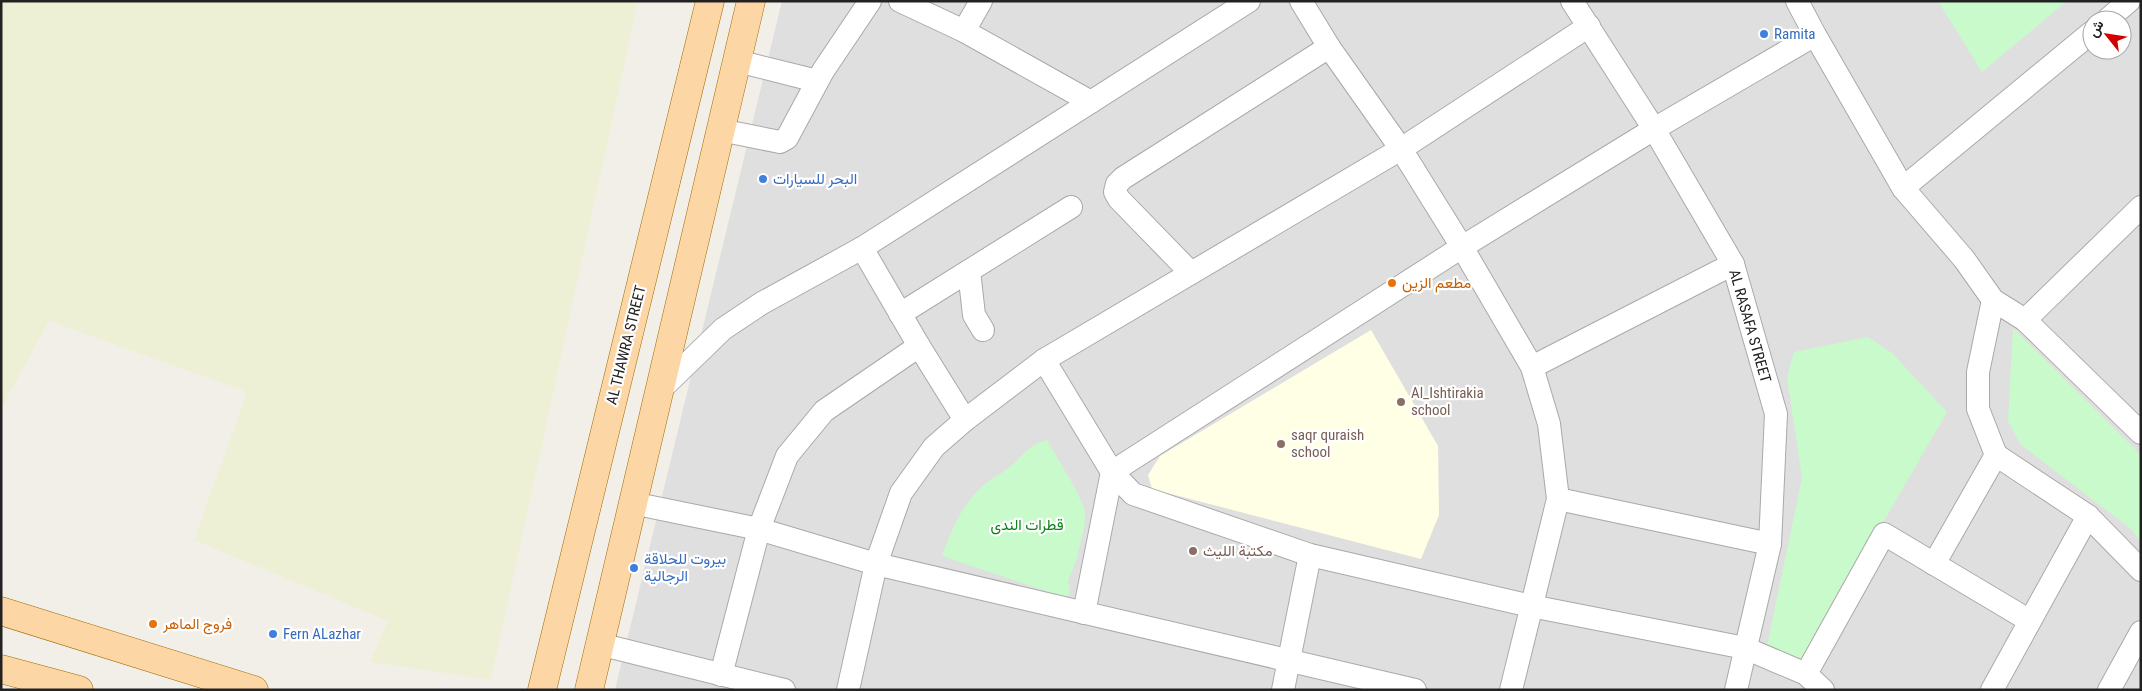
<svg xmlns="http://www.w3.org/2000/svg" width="2142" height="691" font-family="'Roboto Condensed',Vazirmatn,sans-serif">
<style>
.residential{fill:#e0dfdf;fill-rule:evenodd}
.education{fill:#ffffe5}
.farmland{fill:#eef0d5}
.park{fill:#c8facc}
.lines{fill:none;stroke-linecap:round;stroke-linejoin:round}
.minor-casing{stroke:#a9a9a9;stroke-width:24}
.major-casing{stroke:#a06b00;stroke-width:29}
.minor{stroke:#fff;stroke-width:22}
.major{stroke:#fcd6a4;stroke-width:28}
.shop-dot{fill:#3f7fe0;stroke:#fff;stroke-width:2}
.food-dot{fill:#e8710a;stroke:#fff;stroke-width:2}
.education-dot{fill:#8d6e63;stroke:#fff;stroke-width:2}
.labels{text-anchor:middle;stroke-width:4.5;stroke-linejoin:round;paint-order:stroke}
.shop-label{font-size:15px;fill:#366cbe;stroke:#fff;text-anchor:start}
.food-label{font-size:15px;fill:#c56008;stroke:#fff;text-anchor:start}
.street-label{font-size:15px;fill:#222;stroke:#fff}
.education-label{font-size:15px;fill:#785e54;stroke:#fff;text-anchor:start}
.park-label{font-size:15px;fill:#0c8416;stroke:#fff}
</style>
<rect width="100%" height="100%" fill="#f2efe9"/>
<!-- residential -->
<path class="residential" d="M782 1H2141V690H615ZM2092 20H2122V50H2092Z"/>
<!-- education -->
<path class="education" d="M1371 330 1438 446 1439 515 1421 559 1152 489 1148 475 1160 456Z"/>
<!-- farmland -->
<path class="farmland" d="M1 1H638L491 680 370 662 388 621 194 540 247 392 49 321 1 409Z"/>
<!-- park -->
<g class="park">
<path d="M1938 1H2067L1982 72Z"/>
<path d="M2013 328 2141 455V542L2131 529 2020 444 2008 421Z"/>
<path d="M1868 337 1892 353 1947 412 1851 578 1806 662 1767 646 1802 478 1787 377 1794 352Z"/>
<path d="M1047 440 1075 488 1085 510V523L1076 561 1068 581 1070 592 1067 598 942 556C953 527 961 505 985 484 994 477 1005 472 1013 464 1024 454 1032 443 1047 440Z"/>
</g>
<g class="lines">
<defs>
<g id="minor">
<path d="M900 1 964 31"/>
<path d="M981 1 964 31 1091 102"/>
<path d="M1301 1 1329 47 1401 149 1462 247 1532 367 1549 424 1558 499 1511 690"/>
<path d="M1572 1 1654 129 1733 264 1776 414 1770 544 1736 690"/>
<path d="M1797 1 1815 35 1903 188 1964 259 1993 300 2025 320 2141 433"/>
<path d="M2107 20 2129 1"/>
<path d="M737 61 817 81"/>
<path d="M720 130 780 142 787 138 823 71 870 1"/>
<path d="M1903 188 2092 32"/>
<path d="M862 248 919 346 965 420"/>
<path d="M969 271 974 315 983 330"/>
<path d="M1191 273 1119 199 1115 192 1117 184 1123 178 1329 47"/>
<path d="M900 314 1071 207"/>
<path d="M2025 320 2141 207"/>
<path d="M1044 360 1112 472 1133 494 1310 555 1531 606 1745 648 1806 674 1823 690"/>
<path d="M1532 367 1733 264"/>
<path d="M659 391 723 329 762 303 862 248 1249 1"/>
<path d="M1996 455 2088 516 2141 570"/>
<path d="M1558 499 1770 544"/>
<path d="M632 503 759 529 876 564 1415 690"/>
<path d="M1934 564 1996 455 1978 409V372L1993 300"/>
<path d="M1084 613 1112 472 1462 247 1654 129 1815 35"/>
<path d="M599 644 784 690"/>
<path d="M1806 674 1884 534 2030 621"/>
<path d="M721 675 759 529 787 456 824 411 919 346"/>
<path d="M848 690 876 564 901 493 934 447 965 420 1044 360 1401 149 1589 26"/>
<path d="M1283 690 1310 555"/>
<path d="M1992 690 2088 516"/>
<path d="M2109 690 2141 632"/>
</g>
<g id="major">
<path d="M1 611 254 690"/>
<path d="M1 669 79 690"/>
<path d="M542 690 710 1"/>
<path d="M589 690 751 1"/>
</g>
</defs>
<!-- minor casing -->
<use href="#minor" class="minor-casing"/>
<!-- major casing -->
<use href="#major" class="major-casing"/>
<!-- minor -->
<use href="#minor" class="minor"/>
<!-- major -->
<use href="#major" class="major"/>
</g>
<!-- markers -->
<g class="shop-dot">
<circle cx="1764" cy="34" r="5"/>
<circle cx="763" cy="179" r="5"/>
<circle cx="634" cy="568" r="5"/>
<circle cx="273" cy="634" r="5"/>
</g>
<g class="food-dot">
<circle cx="1392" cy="283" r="5"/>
<circle cx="153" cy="624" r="5"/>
</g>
<g class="education-dot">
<circle cx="1401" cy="402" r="5"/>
<circle cx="1281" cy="444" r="5"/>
<circle cx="1193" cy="551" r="5"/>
</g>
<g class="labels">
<!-- shop labels -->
<g class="shop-label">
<text x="1774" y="39">Ramita</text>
<text x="773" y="184">البحر للسيارات</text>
<text x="644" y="564">بيروت للحلاقة<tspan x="644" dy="17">الرجالية</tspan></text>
<text x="283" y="639">Fern ALazhar</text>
</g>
<!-- food labels -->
<g class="food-label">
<text x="1402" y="288">مطعم الزين</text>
<text x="163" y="629">فروج الماهر</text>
</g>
<!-- street labels -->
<g class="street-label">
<text transform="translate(1750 326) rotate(74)" y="5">AL RASAFA STREET</text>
<text transform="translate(626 345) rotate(-76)" y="5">AL THAWRA STREET</text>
</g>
<!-- education labels -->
<g class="education-label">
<text x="1411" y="398">Al_Ishtirakia<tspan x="1411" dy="17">school</tspan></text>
<text x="1291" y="440">saqr quraish<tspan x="1291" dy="17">school</tspan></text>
<text x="1203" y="556">مكتبة الليث</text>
</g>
<!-- park labels -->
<g class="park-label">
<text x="1027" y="530">قطرات الندى</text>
</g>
</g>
<!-- border -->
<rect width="2142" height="691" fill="none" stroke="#222222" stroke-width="5"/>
<!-- north arrow -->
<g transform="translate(2107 35) rotate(300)"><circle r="24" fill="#ffffff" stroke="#a7a7a7"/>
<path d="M0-4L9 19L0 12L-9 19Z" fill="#d40000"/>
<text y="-8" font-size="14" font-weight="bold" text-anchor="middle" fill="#222222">ش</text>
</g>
</svg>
